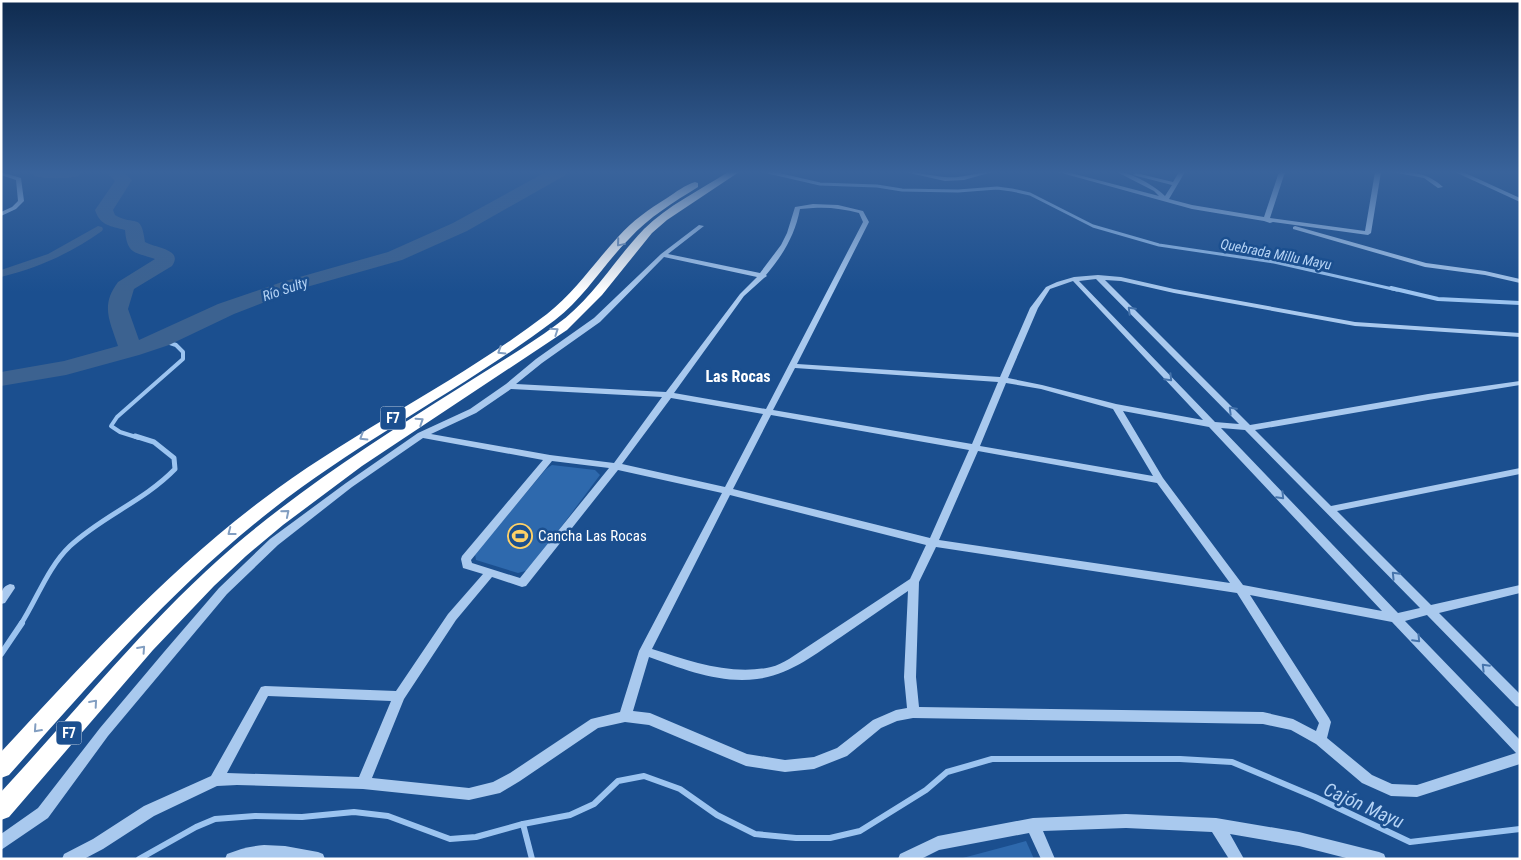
<svg xmlns="http://www.w3.org/2000/svg" width="1521" height="860" font-family="'Roboto Condensed',sans-serif">
<style>
.green{fill:#2e69ad}
.lines{fill:none;stroke-linecap:round;stroke-linejoin:round}
.stream-far3{stroke:#9cc4f0;stroke-width:3}
.stream-far2{stroke:#9cc4f0;stroke-width:4}
.stream-far1{stroke:#9cc4f0;stroke-width:5}
.stream{stroke:#9cc4f0;stroke-width:6}
.canal{fill:#3c6290;fill-rule:evenodd}
.river{fill:#3c6290;fill-rule:evenodd}
.minor{fill:#a9c9ee;fill-rule:evenodd}
.highway{fill:#fff;fill-rule:evenodd}
.oneway{stroke:#829ec1}
.oneway2{stroke:#4674ac}
.labels{text-anchor:middle;stroke-width:5;stroke-linejoin:round;paint-order:stroke}
.far-water-label{font-size:14px;font-style:italic;fill:#b5d3f5;stroke:#1b4f8f}
.shield{fill:#1b4f8f;stroke:#bbcadd;stroke-width:1}
.shield-label{font-size:14px;font-weight:bold;fill:#fff}
.poi-label{font-size:15px;fill:#fff;stroke:#1b4f8f;text-anchor:start}
.neighbourhood-label{font-size:16px;font-weight:bold;fill:#fff;stroke:#1b4f8f}
.near-water-label{font-size:19px;font-style:italic;fill:#b5d3f5;stroke:#1b4f8f}
</style>
<rect width="100%" height="100%" fill="#1b4f8f"/>
<!-- green -->
<g class="green">
<path d="M552 465 595 470 600 475 529 570 518 573 476 560 475 554 546 469Z"/>
<path d="M1026 841 1034 859H959Z"/>
</g>
<g class="lines">
<!-- stream-far3 -->
<path class="stream-far3" d="M768 172 820 184 877 186 902 190 958 191 997 188 1012 190 1030 194 1093 226 1159 245 1274 262 1397 290"/>
<!-- stream-far2 -->
<g class="stream-far2">
<path d="M1391 288 1438 299 1520 303"/>
<path d="M139 438 120 432 111 426 117 417 183 359V352L176 345 161 340"/>
</g>
<!-- stream-far1 -->
<path class="stream-far1" d="M21 624C37 599 48 567 70 546 102 516 144 501 175 469L174 458 154 442 135 436"/>
<!-- stream -->
<g class="stream">
<path d="M1 654 22 623"/>
<path d="M523 824 532 859"/>
<path d="M139 859 196 827 215 819 255 816 302 817 354 812 388 816 450 839 476 837 523 824 570 815 594 804 618 781 644 776 680 789 717 815 755 834 796 838H830L860 831 926 790 947 772 992 759H1180L1232 762 1315 797 1410 842 1520 829"/>
</g>
<!-- canal -->
<path class="canal" d="M98 226 102 227 103 229 102 231C71 253 38 268 1 277V270L48 254Z"/>
<!-- river -->
<g class="river">
<path d="M32 172H81L79 176C66 179 47 179 34 176Z"/>
<path d="M106 172H124L132 180 113 210 115 215C135 227 141 211 145 242 155 248 184 249 172 266L134 289 128 309 139 340 218 304 282 282 388 252 453 223 546 172H566L564 176 467 231 402 260 296 290 234 314 169 345 139 355 66 375 1 386V372L64 361 118 346C110 321 100 306 118 282L155 259C134 252 127 254 125 230 111 226 100 226 95 210L115 181Z"/>
</g>
<!-- minor -->
<g class="minor">
<path d="M1 172 21 178 24 201 16 209 1 216V212L12 207 18 201 16 180 1 175Z"/>
<path d="M905 172C919 172 931 176 945 177 961 179 976 172 992 172L964 180 945 181Z"/>
<path d="M1058 172H1067L1159 196 1154 191 1117 172C1131 172 1155 186 1165 196L1172 185 1133 175 1136 173 1173 182 1179 172H1185L1169 199 1192 205 1264 217 1279 172H1285L1270 218 1365 231 1375 172H1381L1371 233 1368 235 1273 222 1270 223 1264 221 1192 209Z"/>
<path d="M1393 172C1413 172 1428 173 1443 187L1438 188 1424 178Z"/>
<path d="M1455 172H1463L1520 198V202Z"/>
<path d="M813 204 838 205 863 211 869 222 797 364 1000 377 1030 308 1046 287 1057 282 1074 277 1098 275 1121 277 1174 289 1355 322 1520 333V337L1355 326 1174 293 1121 281 1105 280 1250 425 1428 394 1520 381V385L1428 400 1255 430 1331 506 1520 468V474L1337 511 1431 605 1520 585V593L1439 613 1520 694V707L1516 706 1427 615 1405 621 1520 740V764L1417 797 1391 796 1362 783 1316 744 1291 730 1263 724 913 718 897 721 881 728 847 756 814 769 785 772 746 766 649 725 625 722 598 728 520 781 500 793 469 800 363 789 237 785 217 786 154 816 103 849 84 859H62L64 854 93 839 144 806 211 776 261 687 265 686 396 691 448 614 483 574 463 568 461 559 462 556 543 460 423 438 352 487 278 545 227 594 108 736 48 818 1 850V834L38 808 100 728 164 652 219 588 270 539 346 483 418 433 470 409 506 384 536 359 594 318 661 254 699 225 704 226 668 254 760 273 781 245 787 233 795 207ZM813 208C829 207 844 209 859 213L863 222 766 409 674 393 744 296 764 278 767 276 766 275C783 255 795 235 800 209ZM664 257 757 277 740 294 666 392 516 384 542 363 600 322ZM1096 279 1239 424 1215 422 1079 281ZM1073 281 1203 420 1116 404 1042 385 1008 378 1038 308 1050 289ZM795 368 998 382 972 444 773 410ZM1006 383 1041 389 1113 409 1153 476 980 446ZM511 389 662 397 614 463 550 455 431 434 476 413ZM671 398 763 414 725 487 622 464ZM1123 411 1209 427 1382 611 1243 585 1163 478ZM771 415 969 450 930 538 733 489ZM1221 428 1245 430 1420 608 1398 613ZM978 451 1157 483 1230 583 939 540ZM552 461 609 468 520 578 472 563 471 560ZM618 470 722 493 639 651 620 712 591 719 510 773 493 782 469 788 372 778 404 699 456 620 492 577 522 587 526 586ZM730 495 926 545 910 579 789 659C783 662 777 666 771 667 731 676 690 661 652 649ZM936 547 1237 593 1319 723 1316 731 1293 719 1263 712 919 707 916 677 919 582ZM908 591 904 677 907 708 896 710 873 720 837 748 814 757 785 760 747 754 650 713 633 711 649 657C683 669 720 684 757 679 790 675 815 654 841 637 864 621 886 606 908 591ZM1250 595 1392 622 1516 753 1417 785 1392 784 1372 775 1327 738 1331 722 1329 718ZM268 696 391 701 359 777 227 773Z"/>
<path d="M1295 226 1426 263 1485 271 1520 279V283L1485 275 1425 267 1293 229V227Z"/>
<path d="M10 584 14 585 15 588 5 603 1 604C1 596 0 587 10 584Z"/>
<path d="M1126 814 1216 818 1299 832 1379 852 1384 854 1386 859H1350L1299 846 1230 834 1244 859H1229L1212 832 1126 828 1043 831 1055 859H1041L1029 833 939 850 921 859H898L900 854 938 836 1033 818Z"/>
<path d="M264 845 285 846 318 852 323 854 325 859H225L227 854C239 849 251 846 264 845Z"/>
</g>
<!-- highway -->
<g class="highway">
<path d="M728 172H739L667 220 652 233 602 295 567 330 362 466 283 525 246 556 214 586 153 650 9 817 1 820V792C78 709 148 620 234 546 303 487 381 437 459 388 491 367 525 348 556 325 592 300 614 260 644 229 667 206 700 190 728 172Z"/>
<path d="M695 182 698 183V187C674 202 649 217 629 239 603 265 585 297 555 320 465 388 362 439 273 509 174 586 92 682 9 775L1 778V752C84 663 165 573 262 500 353 431 457 383 547 314 575 292 594 263 618 237 632 221 649 209 667 198 676 192 685 185 695 182Z"/>
</g>
</g>
<!-- one-way arrows -->
<defs><path id="oneway-chevron" d="M-2-3.5L2.5 0L-2 3.5" fill="none" stroke-width="1.6" stroke-linecap="round" stroke-linejoin="round" transform="scale(1.25)"/></defs>
<g class="oneway">
<use href="#oneway-chevron" transform="translate(620 243) rotate(130)"/>
<use href="#oneway-chevron" transform="translate(555 331) rotate(-34)"/>
<use href="#oneway-chevron" transform="translate(501 351) rotate(148)"/>
<use href="#oneway-chevron" transform="translate(420 421) rotate(-33)"/>
<use href="#oneway-chevron" transform="translate(363 437) rotate(148)"/>
<use href="#oneway-chevron" transform="translate(286 513) rotate(-40)"/>
<use href="#oneway-chevron" transform="translate(231 532) rotate(142)"/>
<use href="#oneway-chevron" transform="translate(142 649) rotate(-48)"/>
<use href="#oneway-chevron" transform="translate(94 703) rotate(-49)"/>
<use href="#oneway-chevron" transform="translate(37 729) rotate(132)"/>
</g>
<g class="oneway2">
<use href="#oneway-chevron" transform="translate(1131 310) rotate(-135)"/>
<use href="#oneway-chevron" transform="translate(1169 378) rotate(46)"/>
<use href="#oneway-chevron" transform="translate(1232 410) rotate(-135)"/>
<use href="#oneway-chevron" transform="translate(1281 496) rotate(46)"/>
<use href="#oneway-chevron" transform="translate(1395 575) rotate(-134)"/>
<use href="#oneway-chevron" transform="translate(1417 639) rotate(47)"/>
<use href="#oneway-chevron" transform="translate(1485 667) rotate(-135)"/>
</g>
<!-- sky -->
<linearGradient id="sky" x2="0" y2="1"><stop stop-color="#0f2b4f"/><stop offset="0.59" stop-color="#39639b"/><stop offset="1" stop-color="#39639b" stop-opacity="0"/></linearGradient>
<rect width="1521" height="292" fill="url(#sky)"/>
<!-- icons -->
<defs>
<symbol id="stadium-ring" viewBox="-11 -11 22 22"><circle r="9.5" fill="#1b4f8f" stroke="#ffd166" stroke-width="1.5"/><path d="M0-5a6.5 5 0 1 0 0 10a6.5 5 0 1 0 0-10ZM-3.5-1.8h7v3.6h-7Z" fill="#ffd166"/></symbol>
</defs>
<g fill-rule="evenodd">
<use href="#stadium-ring" x="506" y="522" width="28" height="28"/>
</g>
<g class="labels">
<!-- far-water labels -->
<g class="far-water-label">
<text transform="translate(1276 254) rotate(11)" y="5">Quebrada Millu Mayu</text>
<text transform="translate(285 289) rotate(-19)" y="5">Río Sulty</text>
</g>
<!-- shield labels -->
<g class="shield">
<rect x="380.5" y="406.5" width="25" height="23" rx="4"/>
<rect x="56.5" y="721.5" width="25" height="23" rx="4"/>
</g>
<g class="shield-label">
<text x="393" y="423">F7</text>
<text x="69" y="738">F7</text>
</g>
<!-- poi labels -->
<g class="poi-label">
<text x="538" y="541">Cancha Las Rocas</text>
</g>
<!-- neighbourhood labels -->
<g class="neighbourhood-label">
<text x="738" y="382">Las Rocas</text>
</g>
<!-- near-water labels -->
<g class="near-water-label">
<text transform="translate(1364 805) rotate(24)" y="7">Cajón Mayu</text>
</g>
</g>
<!-- border -->
<rect width="1521" height="860" fill="none" stroke="#ffffff" stroke-width="5"/>
</svg>
